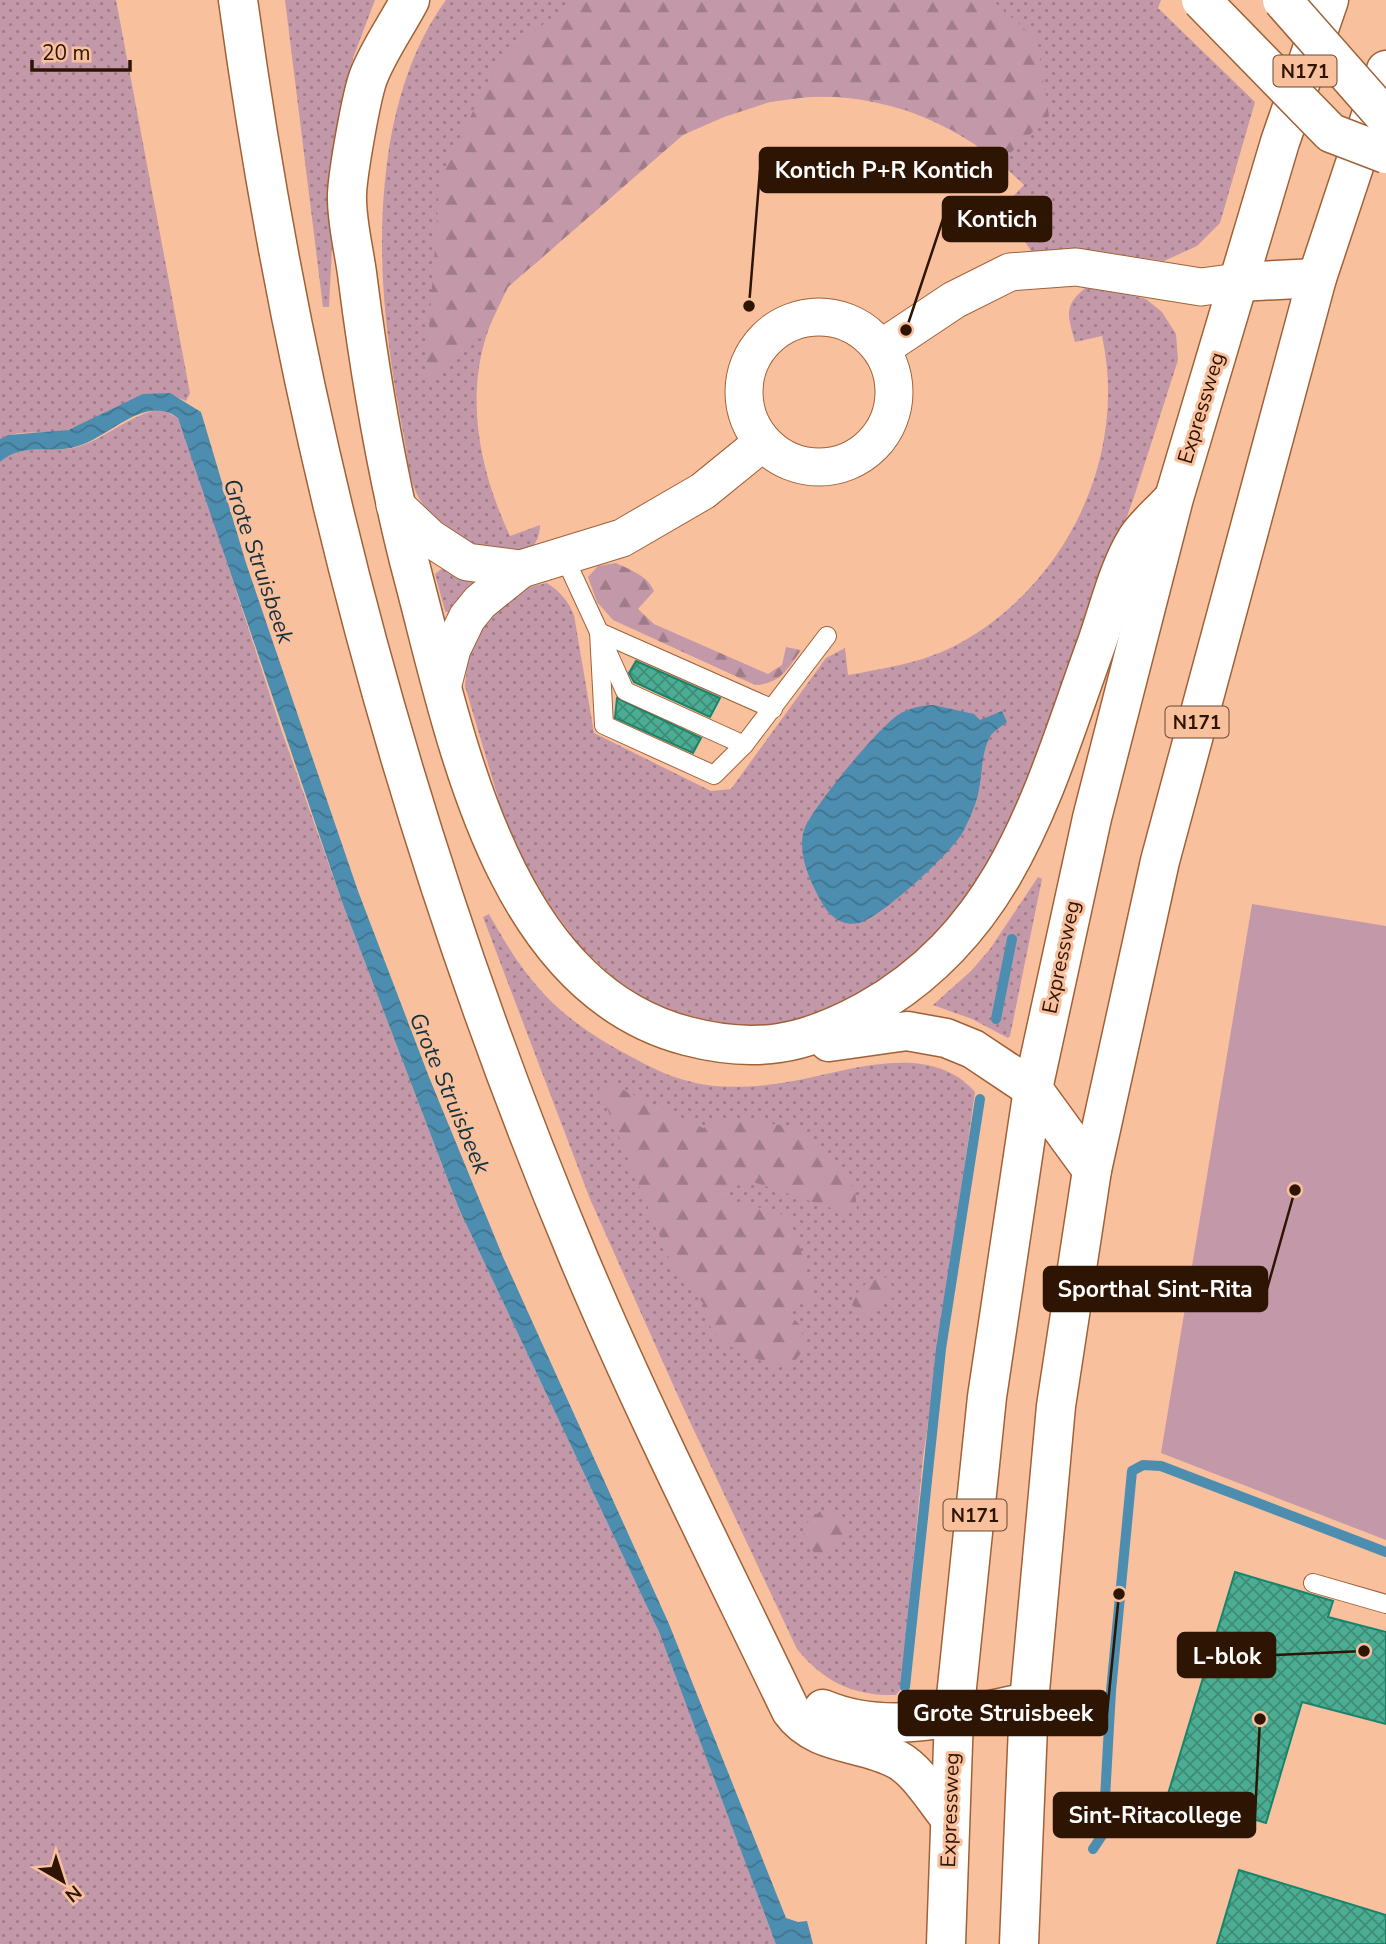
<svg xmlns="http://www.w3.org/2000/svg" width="1386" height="1944" font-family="'Nunito Sans',sans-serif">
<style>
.grass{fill:url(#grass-dots)}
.forest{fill:url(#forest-firs)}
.garden{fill:#c399a9}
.water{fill:url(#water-waves)}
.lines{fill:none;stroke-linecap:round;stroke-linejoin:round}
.stream{stroke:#4d8eb0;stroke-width:10}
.building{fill:url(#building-cross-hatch);stroke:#17856d;stroke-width:2}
.lane-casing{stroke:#a06137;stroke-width:20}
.street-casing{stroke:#a06137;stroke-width:39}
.highway-casing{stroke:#a06137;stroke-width:41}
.lane{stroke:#fff;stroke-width:18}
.street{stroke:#fff;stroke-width:37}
.highway{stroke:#fff;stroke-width:38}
.highway-bridge-casing{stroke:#a06137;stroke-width:41;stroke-linecap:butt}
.highway-bridge{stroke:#fff;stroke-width:38}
.labels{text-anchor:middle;stroke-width:6;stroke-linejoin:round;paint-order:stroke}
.shield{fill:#f9c09d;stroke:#6a4831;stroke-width:2}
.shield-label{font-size:19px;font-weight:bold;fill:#2d1403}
.street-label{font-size:21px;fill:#2d1403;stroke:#f9c09d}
.water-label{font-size:23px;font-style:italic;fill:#133241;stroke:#f9c09d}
.leader{fill:none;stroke:#2d1403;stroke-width:2.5}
.callout-dot{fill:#2d1403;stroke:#f9c09d;stroke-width:2.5}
.callout{fill:#2d1403;stroke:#2d1403;stroke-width:2.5}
.callout-label{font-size:23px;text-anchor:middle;font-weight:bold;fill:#fff}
</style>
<defs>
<pattern id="grass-dots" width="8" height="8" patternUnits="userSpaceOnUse" patternTransform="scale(1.75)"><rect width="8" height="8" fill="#c399a9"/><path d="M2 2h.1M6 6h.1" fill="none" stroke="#9f7c87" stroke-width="1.8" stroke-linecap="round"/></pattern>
<pattern id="forest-firs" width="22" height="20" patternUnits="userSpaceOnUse" patternTransform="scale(1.75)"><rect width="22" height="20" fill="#c399a9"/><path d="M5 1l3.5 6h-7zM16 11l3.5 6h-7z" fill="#9f7c87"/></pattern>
<pattern id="water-waves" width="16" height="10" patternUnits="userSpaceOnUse" patternTransform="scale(1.75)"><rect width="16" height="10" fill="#4d8eb0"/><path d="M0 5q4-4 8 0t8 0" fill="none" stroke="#40738d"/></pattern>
<pattern id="building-cross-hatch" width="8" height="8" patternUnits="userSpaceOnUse" patternTransform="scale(1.75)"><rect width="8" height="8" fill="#4bad93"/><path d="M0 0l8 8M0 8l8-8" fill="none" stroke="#3f8c76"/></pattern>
</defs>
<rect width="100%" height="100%" fill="#f9c09d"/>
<!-- grass -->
<g class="grass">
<path d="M0 0H116L190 393 186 401C144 382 107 416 69 429 47 437 22 427 0 439Z"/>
<path d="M285 0H375L353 58 337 148 329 307H323Z"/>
<path d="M446 0H1161L1158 8 1255 102 1220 223 1197 246 1164 261 1095 251 1033 254 1003 207 1024 185C932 93 801 68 684 134 657 150 628 183 604 204 581 223 559 243 536 263 527 270 515 278 508 287 502 295 498 307 494 316 462 387 478 468 510 536L540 525C539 560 509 554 485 549 456 545 426 516 415 490 408 473 407 450 403 432 386 344 375 253 387 163 394 107 412 46 446 0Z"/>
<path d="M1089 285 1146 299 1162 312 1176 334 1178 360 1134 497 1023 807 940 941 846 1008 769 1026 727 1025 695 1019 648 1001 614 978 580 946 551 907 521 856 501 808 465 686 468 654 482 623 524 588 547 583C561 592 568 601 574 615L594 733 711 791 731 789 826 658 845 648 848 675C887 668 926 662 960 643 1068 583 1128 455 1102 336L1075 342C1067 313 1063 305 1089 285Z"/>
<path d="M161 409 178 418 184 430 281 729 342 902 459 1209 659 1632 777 1944H0V462C22 442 50 454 77 447 108 438 126 416 161 409Z"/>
<path d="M445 566 472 579 476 585 449 613 445 611 435 574Z"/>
<path d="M1038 877 1042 879 1010 1036 1008 1038 972 1019 933 1005 971 971 990 949Z"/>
<path d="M489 914C527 983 558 1018 628 1055 648 1066 669 1077 692 1082 722 1090 762 1087 793 1081 849 1071 930 1040 975 1092L923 1458 901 1689 896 1695C853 1696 824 1682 797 1649L683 1407 590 1199 483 917Z"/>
</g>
<!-- forest -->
<g class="forest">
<path d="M574 0H992L1037 40 1049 116 1001 162 967 137 930 119 903 107 862 98 815 96 770 102 724 117 683 135 508 287 486 333 425 383 440 177 500 58Z"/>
<path d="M616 563C630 570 647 575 654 591L638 609 654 624 768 674 782 665 786 647 801 650C788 669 780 684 755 685L613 620 597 602 588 577 598 566Z"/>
<path d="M613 1085 703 1128 728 1118 796 1127 855 1190 857 1211H840L753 1182 728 1188 724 1198 729 1205C745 1206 777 1206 788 1220 796 1229 812 1286 813 1299L804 1305 791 1301 787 1312 801 1326 805 1348 792 1365H772L749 1356 724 1343 709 1325 703 1303 672 1266 599 1088Z"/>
<path d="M888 1277 896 1295 867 1317 852 1305C859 1285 867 1280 888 1277Z"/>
<path d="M821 1511 840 1513 848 1523 844 1540 825 1560C799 1544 794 1529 821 1511Z"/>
</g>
<!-- garden -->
<path class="garden" d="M1252 904 1386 926V1540L1161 1453Z"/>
<!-- water -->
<g class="water">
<path d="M170 393 201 412 246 563 307 742 358 891 429 1077 503 1257 669 1624 786 1918 798 1922 807 1921 813 1944H776L659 1632 459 1209 342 902 178 418C146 393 109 437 78 446 51 455 23 441 0 462V439L8 435 68 430 143 394Z"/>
<path d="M933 705 974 714 980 720 1002 711 1007 722C1002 726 995 730 991 735 980 753 983 778 977 798 974 809 968 822 963 832 951 853 882 917 859 923 842 927 828 915 821 901 810 882 797 853 804 830 811 809 879 727 898 715 906 709 923 705 933 705Z"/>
</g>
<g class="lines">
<!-- stream -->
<g class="stream">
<path d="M996 1019 1012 939"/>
<path d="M905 1687 941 1349 980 1099"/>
<path d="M1093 1849 1103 1834 1111 1691 1132 1471 1143 1465 1161 1466 1386 1552"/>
</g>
</g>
<!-- building -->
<g class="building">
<path d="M636 661 720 698 710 717 634 682 629 673Z"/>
<path d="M617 698 701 738 693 753 615 718Z"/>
<path d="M1235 1572 1333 1601 1328 1617 1386 1632V1724L1302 1702 1266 1823 1168 1794Z"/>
<path d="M1239 1870 1386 1915V1944H1217Z"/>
</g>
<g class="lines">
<defs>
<g id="lane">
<path d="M563 554 599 632 773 709"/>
<path d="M599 632 604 725 714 775 744 745 827 636"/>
<path d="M603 642 625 691 744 745"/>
<path d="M1313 1583 1386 1604"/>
</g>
<g id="street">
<circle cx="819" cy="392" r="75"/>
<path d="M882 348 954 300 1010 272 1076 267 1201 287 1238 282"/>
<path d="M395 505 430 538 467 562 521 569"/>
<path d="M442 688 452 649 467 618 480 602 521 569 622 538 703 491 762 443"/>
</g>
<g id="highway">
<path d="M238 0C297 433 410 856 579 1259 644 1413 719 1561 791 1711 817 1747 863 1740 898 1760 918 1771 935 1800 949 1817"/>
<path d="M410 0C397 25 378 51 368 78 361 98 348 172 347 194 346 222 355 253 358 281 371 382 388 482 414 580 456 739 502 988 687 1036 756 1054 804 1045 866 1011 1009 931 1043 791 1095 648 1108 613 1117 570 1137 538 1146 525 1159 514 1170 502"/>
<path d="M1238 282 1317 278"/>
<path d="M829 1042 907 1031 946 1038 973 1049 1033 1089 1092 1170"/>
<path d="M823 1709C888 1737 963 1715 1029 1702"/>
<path d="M946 1944 954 1716 987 1397 1033 1089 1092 818 1174 498 1280 142 1329 0"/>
<path d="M1019 1944 1029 1702 1056 1406 1092 1170 1160 861 1317 278 1386 70"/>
</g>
</defs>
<!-- lane casing -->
<use href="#lane" class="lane-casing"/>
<!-- street casing -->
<use href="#street" class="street-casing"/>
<!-- highway casing -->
<use href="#highway" class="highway-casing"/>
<!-- lane -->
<use href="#lane" class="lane"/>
<!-- street -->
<use href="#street" class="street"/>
<!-- highway -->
<use href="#highway" class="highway"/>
<defs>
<g id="highway-bridge">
<path d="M1201 0 1331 133 1386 154"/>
<path d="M1282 0 1386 118"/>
</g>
</defs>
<!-- highway-bridge casing -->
<use href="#highway-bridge" class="highway-bridge-casing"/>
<!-- highway-bridge -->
<use href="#highway-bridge" class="highway-bridge"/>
</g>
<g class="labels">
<!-- shield labels -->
<g class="shield">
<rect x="1273.5" y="55.5" width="63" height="31" rx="5"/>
<rect x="1165.5" y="706.5" width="63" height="31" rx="5"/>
<rect x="943.5" y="1499.5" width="63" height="31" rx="5"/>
</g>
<g class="shield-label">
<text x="1305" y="78">N171</text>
<text x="1197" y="729">N171</text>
<text x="975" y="1522">N171</text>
</g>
<!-- street labels -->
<g class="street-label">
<text transform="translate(1201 408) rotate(-73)" y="7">Expressweg</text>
<text transform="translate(1061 957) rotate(-78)" y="7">Expressweg</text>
<text transform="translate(950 1810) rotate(-88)" y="7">Expressweg</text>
</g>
<!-- water labels -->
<g class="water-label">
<text transform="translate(259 561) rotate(71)" y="8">Grote Struisbeek</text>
<text transform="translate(450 1093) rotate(67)" y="8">Grote Struisbeek</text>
</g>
</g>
<!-- callouts -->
<path class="leader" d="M749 306L760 170M906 330L943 219M1295 1190L1267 1289M1364 1651L1275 1655M1119 1594L1107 1713M1260 1719L1255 1815"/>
<g class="callout-dot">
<circle cx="749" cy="306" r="7"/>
<circle cx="906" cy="330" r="7"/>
<circle cx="1295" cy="1190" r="7"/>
<circle cx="1364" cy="1651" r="7"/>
<circle cx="1119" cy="1594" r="7"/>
<circle cx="1260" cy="1719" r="7"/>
</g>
<g class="callout">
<rect x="760" y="148" width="247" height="44" rx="7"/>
<rect x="943" y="197" width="108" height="44" rx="7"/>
<rect x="1044" y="1267" width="223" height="44" rx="7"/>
<rect x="1178" y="1633" width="97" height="44" rx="7"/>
<rect x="899" y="1691" width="208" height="44" rx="7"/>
<rect x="1054" y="1793" width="201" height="44" rx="7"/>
</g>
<g class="callout-label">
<text x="884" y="178">Kontich P+R Kontich</text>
<text x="997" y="227">Kontich</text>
<text x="1155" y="1297">Sporthal Sint-Rita</text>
<text x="1227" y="1664">L-blok</text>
<text x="1003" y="1721">Grote Struisbeek</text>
<text x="1155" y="1823">Sint-Ritacollege</text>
</g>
<!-- north arrow -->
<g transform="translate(63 1881) rotate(141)" stroke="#f9c09d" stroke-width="5" paint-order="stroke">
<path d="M0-5L12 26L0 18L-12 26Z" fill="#2d1403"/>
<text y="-10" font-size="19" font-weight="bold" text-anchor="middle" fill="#2d1403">N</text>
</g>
<!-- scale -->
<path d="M32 60v10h98v-10" fill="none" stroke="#2d1403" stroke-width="3.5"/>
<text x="42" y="60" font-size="21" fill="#2d1403" stroke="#f9c09d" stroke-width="5" paint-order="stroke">20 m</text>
</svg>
